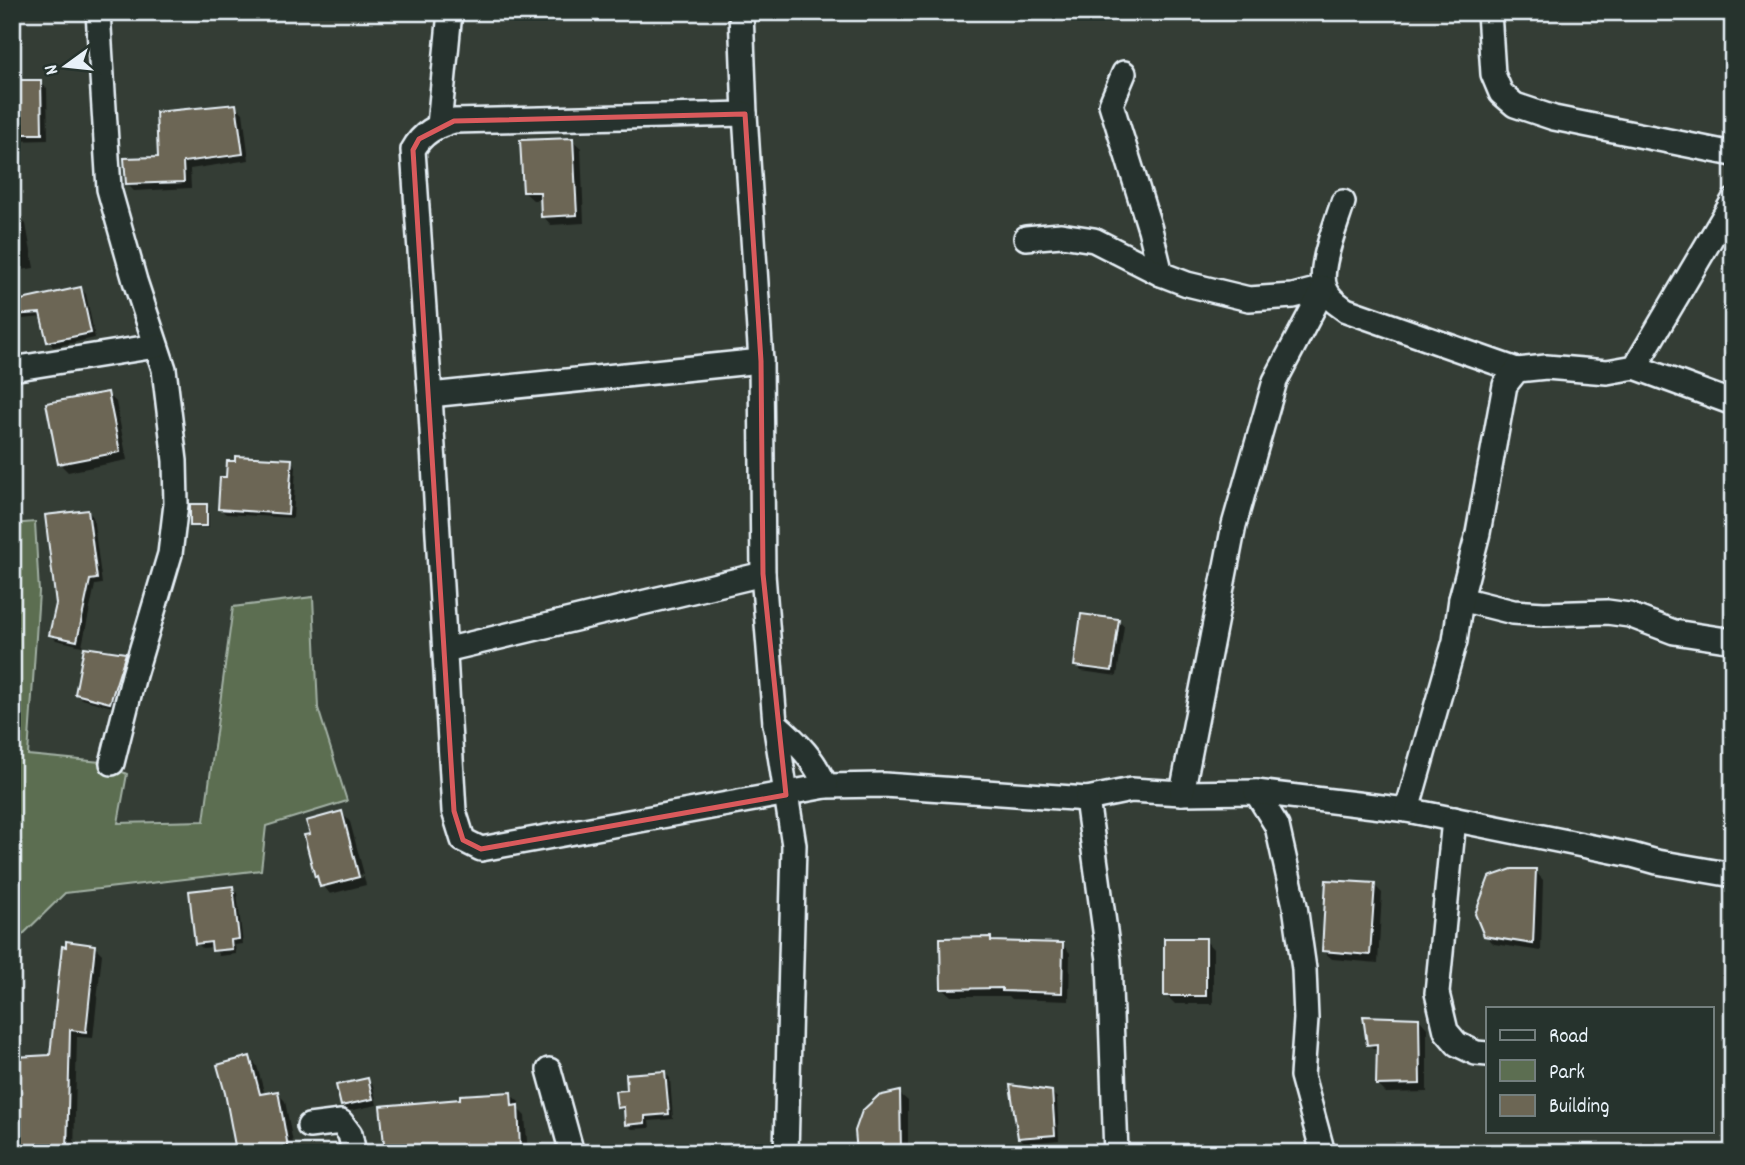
<svg xmlns="http://www.w3.org/2000/svg" width="1745" height="1165" font-family="Dekko,sans-serif">
<style>
.green{fill:#5c6e51;stroke:#a2b0a4;stroke-width:2}
.shadow{fill:#0007}
.building{fill:#6c6654;stroke:#e8f1f8;stroke-width:2}
.lines{fill:none;stroke-linecap:round;stroke-linejoin:round}
.street-casing{stroke:#e8f1f8;stroke-width:28}
.street{stroke:#26332d;stroke-width:23}
.marked{fill:none;stroke:#da5a5c;stroke-width:5;stroke-linejoin:round}
</style>
<rect width="100%" height="100%" fill="#343d35"/>
<filter id="ink" filterUnits="userSpaceOnUse"><feTurbulence type="fractalNoise" baseFrequency=".0143" numOctaves="2"/><feDisplacementMap in="SourceGraphic" scale="14" xChannelSelector="R" yChannelSelector="G"/><feConvolveMatrix kernelMatrix="1 2 1 2 8 2 1 2 1" color-interpolation-filters="sRGB"/></filter>
<g filter="url(#ink)">
<!-- green -->
<path class="green" d="M35 522 39 592 28 755 101 762 127 774 118 823 204 821 233 607 313 597 318 708 347 801 266 826 261 870 65 893 12 945V524Z"/>
<!-- shadow -->
<g class="shadow">
<path d="M12 82H40L47 89 48 140 12 141Z"/>
<path d="M236 106 243 113 249 160 190 169 191 188 134 191 127 184Z"/>
<path d="M572 140 581 148 584 223 551 225 543 216 542 200H533L524 192Z"/>
<path d="M21 219 26 224 34 268 15 271 18 302 81 289 86 294 95 338 53 347 48 341 43 317 12 320V221Z"/>
<path d="M108 394 116 402 127 460 68 472 59 463Z"/>
<path d="M291 461 296 466 293 518 226 514 220 509Z"/>
<path d="M206 506 209 508V528L194 527 192 525Z"/>
<path d="M88 511 93 517 102 584 95 585 82 646 56 640 51 635Z"/>
<path d="M1118 621 1124 626 1117 676 1081 671 1076 665Z"/>
<path d="M125 654 130 659 116 708 82 699 77 694Z"/>
<path d="M342 813 350 822 364 874 323 884 326 887 364 877 366 885 330 894 316 876 312 835Z"/>
<path d="M1535 871 1543 880 1541 951 1494 944 1485 935Z"/>
<path d="M1374 885 1382 893 1378 963 1332 959 1323 951Z"/>
<path d="M232 888 237 893 243 944 235 945 236 954 219 956 214 947 202 948 197 943Z"/>
<path d="M991 939 995 943 1062 944 1070 953 1069 1001 1012 999 1009 996H951L942 988Z"/>
<path d="M1205 940 1213 949V1004H1175L1166 995Z"/>
<path d="M94 946 102 954 93 1038 77 1037 74 1153H12L17 1058 52 1057Z"/>
<path d="M1419 1019 1427 1028V1092L1386 1093 1377 1084 1378 1052 1368 1044Z"/>
<path d="M250 1058 257 1066 265 1095 277 1093 285 1101 295 1153H240L238 1150Z"/>
<path d="M665 1073 670 1078 673 1119 649 1121 650 1128 632 1129 627 1124 626 1112 618 1107Z"/>
<path d="M367 1080 373 1085 377 1105 348 1111 343 1106Z"/>
<path d="M899 1093 908 1101V1153H860Z"/>
<path d="M1052 1093 1057 1098 1059 1140 1025 1143 1019 1137Z"/>
<path d="M510 1094 519 1102V1110L525 1116 528 1153H386Z"/>
<path d="M710 1150 713 1153H674V1152Z"/>
</g>
<!-- building -->
<g class="building">
<path d="M12 80H41L42 134H12Z"/>
<path d="M236 104 243 154 183 162 184 182 126 184 124 158 158 157 156 112Z"/>
<path d="M573 138 577 215 541 217 540 192H523L520 140Z"/>
<path d="M81 287 91 333 47 342 40 313 12 315V302Z"/>
<path d="M108 392 120 452 58 464 46 403Z"/>
<path d="M235 456 292 459 288 514 218 509 220 477H226L227 461H235Z"/>
<rect x="190" y="504" width="17" height="22"/>
<path d="M88 510 97 579 90 580 77 641 49 635 56 604 45 515Z"/>
<path d="M1081 614 1119 619 1112 671 1074 666Z"/>
<path d="M84 647 126 653 110 703 75 694Z"/>
<path d="M342 811 359 877 320 887 317 876 315 877 304 835 310 834 306 821Z"/>
<path d="M1512 869H1536L1533 944 1484 936 1475 914 1489 877Z"/>
<path d="M1326 880 1375 883 1370 955 1322 951Z"/>
<path d="M233 886 239 939 231 940 232 949 212 951 211 942 195 944 189 891Z"/>
<path d="M991 937V941L1063 943 1062 993 1002 991V988L941 989 940 938Z"/>
<rect x="1164" y="938" width="42" height="58"/>
<path d="M66 941 95 945 86 1032 70 1030 67 1153H12L15 1057 50 1055 62 946 66 947Z"/>
<path d="M1363 1016 1419 1018 1420 1084 1376 1085 1377 1044 1367 1045Z"/>
<path d="M250 1056 260 1094 278 1091 288 1147 259 1153H249L248 1149 236 1151 225 1093 217 1065Z"/>
<path d="M665 1071 669 1114 645 1116V1123L625 1125 624 1107 617 1108 615 1091 627 1090 626 1074Z"/>
<path d="M368 1078 373 1099 341 1106 336 1085Z"/>
<path d="M1010 1085 1052 1091 1055 1135 1018 1138Z"/>
<path d="M900 1091 901 1153H857L855 1131 862 1111 878 1096Z"/>
<path d="M511 1092 512 1106 518 1105 520 1148 450 1153H385L380 1106 460 1099V1095Z"/>
</g>
<g class="lines">
<defs>
<g id="street">
<path d="M98 12 109 189 135 281 164 369 175 461 176 504 170 554 134 675 112 763"/>
<path d="M741 12 745 114 761 361 763 574 775 723 794 845 786 1153"/>
<path d="M1489 12 1493 74 1501 93 1515 105 1554 118 1733 154"/>
<path d="M1124 73 1111 104 1150 229 1161 274"/>
<path d="M745 114 454 121C436 126 422 133 413 150L430 395 454 811 463 840 481 849 826 786 884 785 1087 799 1131 790 1182 793 1256 792 1277 826 1295 906 1304 969 1306 1019 1302 1076 1323 1153"/>
<path d="M439 125 450 12"/>
<path d="M1343 202C1337 223 1316 271 1326 290 1330 300 1338 304 1346 310L1517 370"/>
<path d="M1026 238 1061 235 1094 240 1161 274 1187 284 1249 299 1293 296 1324 288"/>
<path d="M1635 367 1733 403"/>
<path d="M12 369 156 346"/>
<path d="M430 395 761 361"/>
<path d="M1461 599 1513 612 1544 614 1607 612 1629 615 1674 632 1733 641"/>
<path d="M445 650 763 574"/>
<path d="M775 723C799 744 813 758 826 786"/>
<path d="M1256 792 1407 810 1632 855 1657 862 1733 875"/>
<path d="M1182 793 1234 525 1275 381 1324 288"/>
<path d="M1087 799 1109 960 1116 1153"/>
<path d="M1407 810 1455 641 1461 599 1478 533 1505 385 1517 370 1546 367 1607 372 1635 367 1733 201"/>
<path d="M1454 819 1437 993 1446 1031 1457 1044 1476 1053 1488 1054"/>
<path d="M549 1070 572 1153"/>
<path d="M309 1126 341 1122 350 1134 354 1153"/>
</g>
</defs>
<!-- street casing -->
<use href="#street" class="street-casing"/>
<!-- street -->
<use href="#street" class="street"/>
</g>
</g>
<!-- marked area -->
<path class="marked" d="M745 114 761 361 763 574 786 795 481 849 463 840 454 811 413 150 419 139 454 121Z"/>
<!-- margin -->
<rect width="1745" height="1165" fill="none" stroke="#26332d" stroke-width="42"/>
<rect x="21" y="21" width="1703" height="1123" fill="none" stroke="#e8f1f8" stroke-width="2.5" filter="url(#ink)"/>
<!-- legend -->
<rect x="1486" y="1007" width="228" height="126" fill="#26332d" stroke="#747f7e" stroke-width="2"/>
<rect x="1500" y="1030" width="35" height="10" fill="#26332d" stroke="#747f7e" stroke-width="2"/>
<text x="1549" y="1042" font-size="21" fill="#e8f1f8">Road</text>
<rect x="1500" y="1060" width="35" height="21" fill="#5c6e51" stroke="#747f7e" stroke-width="2"/>
<text x="1549" y="1078" font-size="21" fill="#e8f1f8">Park</text>
<rect x="1500" y="1095" width="35" height="21" fill="#6c6654" stroke="#747f7e" stroke-width="2"/>
<text x="1549" y="1112" font-size="21" fill="#e8f1f8">Building</text>
<!-- north arrow -->
<g transform="translate(66 66) rotate(255)" stroke="#26332d" stroke-width="5" paint-order="stroke">
<path d="M0-5L12 26L0 18L-12 26Z" fill="#e8f1f8"/>
<text y="-10" font-size="19" font-weight="bold" text-anchor="middle" fill="#e8f1f8">N</text>
</g>
</svg>
